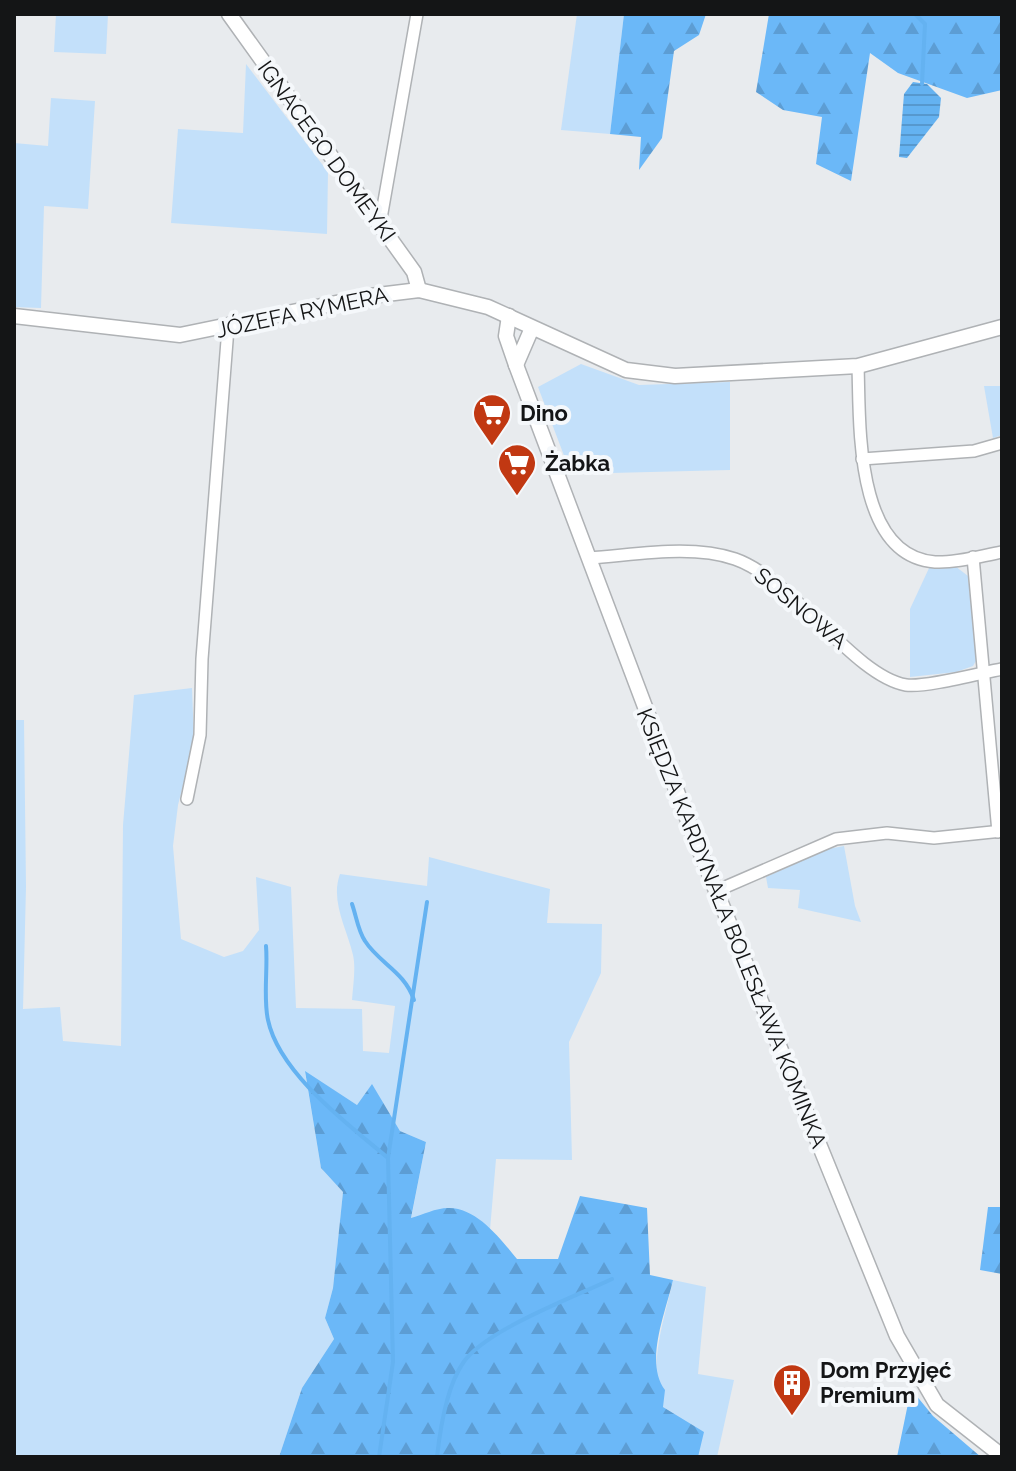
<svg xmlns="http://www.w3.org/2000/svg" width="1016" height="1471" font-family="Raleway,sans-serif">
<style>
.grass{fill:#c3e0fa}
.forest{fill:url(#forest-firs)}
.water{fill:url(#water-rules)}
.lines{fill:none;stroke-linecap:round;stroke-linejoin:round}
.stream{stroke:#64b2f1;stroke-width:4}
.minor-casing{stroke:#afb2b5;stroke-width:14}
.tertiary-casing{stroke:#afb2b5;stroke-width:17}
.minor{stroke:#fff;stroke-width:11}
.tertiary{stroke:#fff;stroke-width:14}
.labels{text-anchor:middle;stroke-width:8;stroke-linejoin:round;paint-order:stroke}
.street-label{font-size:22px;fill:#141516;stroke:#f5f8fb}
.poi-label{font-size:22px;font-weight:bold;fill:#141516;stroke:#f5f8fb;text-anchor:start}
</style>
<defs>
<pattern id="forest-firs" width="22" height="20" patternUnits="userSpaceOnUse" patternTransform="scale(2)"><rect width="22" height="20" fill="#6bb8f8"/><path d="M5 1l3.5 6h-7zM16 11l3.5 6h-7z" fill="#5c9dd4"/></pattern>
<pattern id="water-rules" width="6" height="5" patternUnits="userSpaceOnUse" patternTransform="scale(2)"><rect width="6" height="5" fill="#64b2f1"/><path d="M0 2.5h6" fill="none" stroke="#5698ce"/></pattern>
</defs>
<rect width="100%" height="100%" fill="#e8ebee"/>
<!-- grass -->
<g class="grass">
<path d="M56 14H108L106 54 54 52Z"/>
<path d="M577 14H624L610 134 561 130Z"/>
<path d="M246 64 328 172 327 234 171 223 178 129 243 133Z"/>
<path d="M51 98 95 101 88 209 44 206 41 308 14 307V143L48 146Z"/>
<path d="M581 364 639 385 730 382V470L571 474 538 387Z"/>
<path d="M984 386H1002V435L993 438Z"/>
<path d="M930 566H955L968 576 977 659 973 666 956 672 910 677V609Z"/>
<path d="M192 688 194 742 178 805 173 846 181 939 224 957 243 951 259 930 256 877 291 887 296 1008 362 1009 363 1051 389 1053 395 1006 352 1000C353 986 356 968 353 955 347 929 330 901 340 874L427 886 429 857 550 889 547 923 602 924 601 973 569 1042 572 1160 496 1159 490 1230C457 1202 450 1206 411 1219L426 1142 400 1131 372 1085 357 1105 305 1072 321 1168 343 1192 333 1288 325 1318 334 1339 302 1388 279 1457H14V714L16 720H24L26 887 23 1009 60 1007 63 1041 121 1046 123 825 134 695Z"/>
<path d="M844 846 855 906 861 922 798 908 800 890 768 888 766 877 828 849Z"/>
<path d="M673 1280 706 1287 698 1374 734 1380 717 1457H698C687 1441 669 1423 662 1404 648 1363 664 1321 673 1280Z"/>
</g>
<!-- forest -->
<g class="forest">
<path d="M624 14H706L699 35 674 51 662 138 639 170 641 137 610 134Z"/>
<path d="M769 14H1002V90L967 98 898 73 870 53 851 181 816 164 822 117 783 110 756 92Z"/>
<path d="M305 1071 357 1105 372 1084 400 1131 426 1142 411 1218C422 1215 436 1208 448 1208 476 1207 500 1238 517 1259H558L580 1196 647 1208 650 1275 673 1280C666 1312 644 1362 665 1390L663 1407 704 1432 698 1457H279L302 1388 334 1339 325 1318 333 1288 343 1192 321 1168Z"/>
<path d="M988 1207H1002V1274L980 1270Z"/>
<path d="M911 1389 933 1416 981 1457H897Z"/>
</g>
<!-- water -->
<path class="water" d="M913 82 927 84 941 98 939 117 907 158 899 157 904 94Z"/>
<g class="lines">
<!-- stream -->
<g class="stream">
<path d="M915 14 925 24 922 84"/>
<path d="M352 904C356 915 358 931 365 941 379 963 405 972 414 1000"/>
<path d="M266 946C268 969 263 998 268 1020 279 1073 349 1125 388 1158"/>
<path d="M379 1457 393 1362 388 1158 427 902"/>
<path d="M437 1457C440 1430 447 1386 463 1363 485 1330 574 1297 612 1279"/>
</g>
<defs>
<g id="minor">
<path d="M380 224 417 14"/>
<path d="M858 366C860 422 854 556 935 562 957 563 980 556 1002 552"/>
<path d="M862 459 974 451 1002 443"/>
<path d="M973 557 998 832"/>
<path d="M589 558C635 555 691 544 735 559 793 579 854 676 906 685 924 688 981 673 1002 669"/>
<path d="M187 799 200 735 202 659 228 328"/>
<path d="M716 891 836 839 887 833 934 838 1002 831"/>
</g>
<g id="tertiary">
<path d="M229 14 414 272 419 290"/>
<path d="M14 316 180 335 370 296 419 290 488 307 626 370 675 376 858 366 1002 327"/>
<path d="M509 316 506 336 516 365 693 834 897 1336 937 1405 1002 1456"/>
<path d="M516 365 532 328"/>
</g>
</defs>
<!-- minor casing -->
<use href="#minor" class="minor-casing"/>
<!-- tertiary casing -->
<use href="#tertiary" class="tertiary-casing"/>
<!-- minor -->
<use href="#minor" class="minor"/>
<!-- tertiary -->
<use href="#tertiary" class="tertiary"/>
</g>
<!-- icons -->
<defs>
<symbol id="supermarket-pin" viewBox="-11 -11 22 30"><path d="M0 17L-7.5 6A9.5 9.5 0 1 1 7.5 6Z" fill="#c13812" stroke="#f5f8fb"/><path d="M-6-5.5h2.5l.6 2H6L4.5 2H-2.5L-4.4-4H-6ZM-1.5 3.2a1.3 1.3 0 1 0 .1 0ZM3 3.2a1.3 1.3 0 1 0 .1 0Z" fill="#fff"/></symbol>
<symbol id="building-pin" viewBox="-11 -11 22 30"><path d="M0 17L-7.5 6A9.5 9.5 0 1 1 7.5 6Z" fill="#c13812" stroke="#f5f8fb"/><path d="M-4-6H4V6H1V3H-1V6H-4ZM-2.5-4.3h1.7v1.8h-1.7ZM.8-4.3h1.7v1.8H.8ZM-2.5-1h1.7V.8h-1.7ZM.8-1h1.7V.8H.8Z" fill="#fff"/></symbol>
</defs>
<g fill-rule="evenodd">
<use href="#supermarket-pin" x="470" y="391" width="44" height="60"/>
<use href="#supermarket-pin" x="495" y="441" width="44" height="60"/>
<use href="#building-pin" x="770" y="1361" width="44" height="60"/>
</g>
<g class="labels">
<!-- street labels -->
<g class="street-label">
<text transform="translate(327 151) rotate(54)" y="8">IGNACEGO DOMEYKI</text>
<text transform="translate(302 312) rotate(-12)" y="8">JÓZEFA RYMERA</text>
<text transform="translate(801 608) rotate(40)" y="8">SOSNOWA</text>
<text transform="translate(732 928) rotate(68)" y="8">KSIĘDZA KARDYNAŁA BOLESŁAWA KOMINKA</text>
</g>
<!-- poi labels -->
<g class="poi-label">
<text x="520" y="421">Dino</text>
<text x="545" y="471">Żabka</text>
<text x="820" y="1378">Dom Przyjęć<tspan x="820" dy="25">Premium</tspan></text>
</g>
</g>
<!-- border -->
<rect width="1016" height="1471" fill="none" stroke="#141516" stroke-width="32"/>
</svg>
